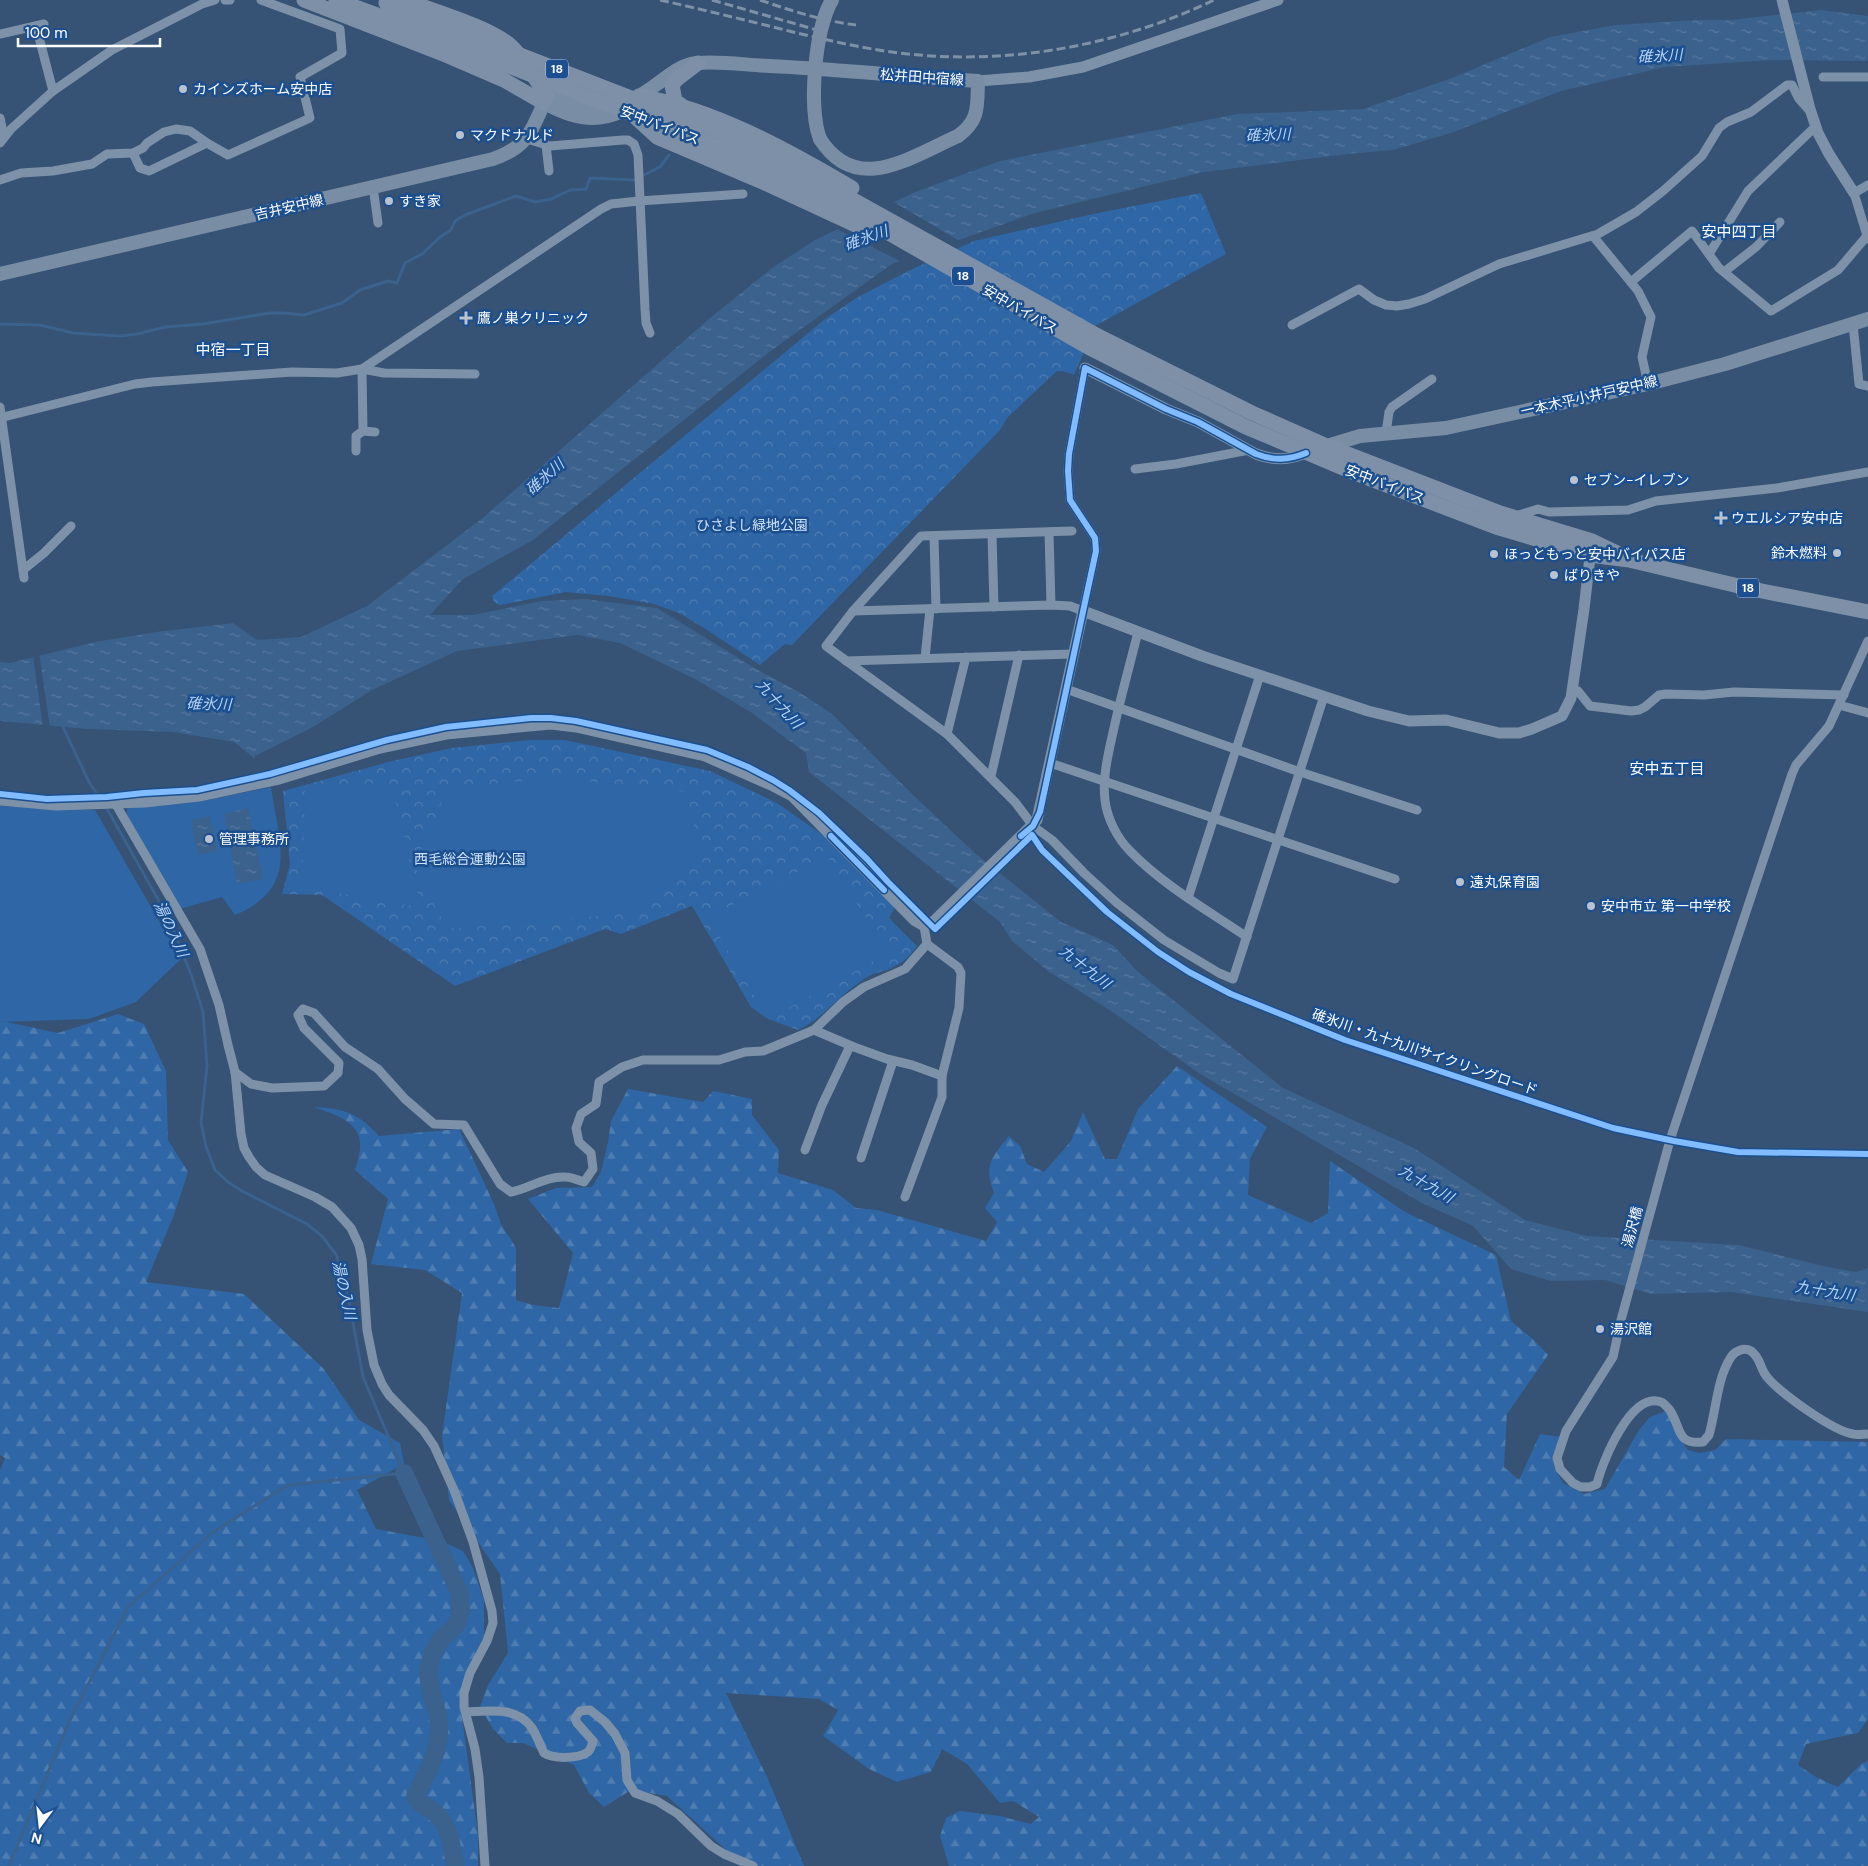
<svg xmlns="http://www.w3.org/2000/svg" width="1868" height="1866" font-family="'DM Sans','Noto Sans JP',sans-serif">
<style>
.forest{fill:url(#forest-firs)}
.park{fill:url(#park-crowns)}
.pitch{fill:#2f66a5}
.water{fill:url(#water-ripples)}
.pier{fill:#365274}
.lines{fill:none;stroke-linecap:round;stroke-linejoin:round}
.stream{stroke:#3b618d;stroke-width:3}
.river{stroke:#3b618d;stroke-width:18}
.minor{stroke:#7d92a8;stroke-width:9}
.tertiary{stroke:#7d92a8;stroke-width:11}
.secondary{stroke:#798da4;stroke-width:14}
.trunk{stroke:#7e90a7;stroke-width:15}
.rail{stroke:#7e92a7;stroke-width:3;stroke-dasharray:9 4;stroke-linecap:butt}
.secondary-bridge{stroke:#798da4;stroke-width:14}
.trunk-bridge{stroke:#7e90a7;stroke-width:15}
.cycleway-casing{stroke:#1b4f8f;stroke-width:9}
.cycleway{stroke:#80bcff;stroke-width:6}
.poi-dot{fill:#b9c2ce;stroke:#1b4f8f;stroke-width:2}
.labels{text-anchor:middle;stroke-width:5;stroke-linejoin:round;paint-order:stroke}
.shield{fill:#1b4f8f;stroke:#bbcadd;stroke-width:1}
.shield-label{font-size:12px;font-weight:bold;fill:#fff}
.street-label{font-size:14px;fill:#fff;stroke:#1b4f8f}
.poi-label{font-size:14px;fill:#fff;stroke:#1b4f8f;text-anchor:start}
.park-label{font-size:14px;fill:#cfe3fa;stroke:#1b4f8f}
.water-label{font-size:15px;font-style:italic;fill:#b5d3f5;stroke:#1b4f8f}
.neighbourhood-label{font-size:15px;fill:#fff;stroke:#1b4f8f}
</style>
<defs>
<pattern id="forest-firs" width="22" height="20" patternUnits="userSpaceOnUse" patternTransform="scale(1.25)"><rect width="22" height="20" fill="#2f66a5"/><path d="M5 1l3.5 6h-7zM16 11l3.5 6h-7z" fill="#4e7db2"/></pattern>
<pattern id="park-crowns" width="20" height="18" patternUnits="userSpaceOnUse" patternTransform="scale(1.25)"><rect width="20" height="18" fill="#2f66a5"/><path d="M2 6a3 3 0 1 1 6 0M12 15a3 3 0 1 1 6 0" fill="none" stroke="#4e7db2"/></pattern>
<pattern id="water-ripples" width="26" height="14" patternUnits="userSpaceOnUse" patternTransform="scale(1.25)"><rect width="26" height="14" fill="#3b618d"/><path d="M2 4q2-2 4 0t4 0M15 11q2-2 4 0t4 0" fill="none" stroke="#58799e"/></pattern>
</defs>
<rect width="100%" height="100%" fill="#365274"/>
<!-- forest -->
<g class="forest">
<path d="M118 1014 144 1024 166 1071 168 1140 188 1172 174 1215 146 1282 244 1294 323 1368 359 1420 400 1443 404 1464 357 1490 376 1529 441 1541 463 1551 473 1568 484 1600V1648L460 1702 478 1835V1866H0V1470L5 1458 0 1455V1022H7L58 1033Z"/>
<path d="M1177 1066 1267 1127 1250 1159 1248 1195 1311 1223 1328 1213 1330 1161 1405 1212 1496 1255 1511 1321 1535 1341 1548 1355 1507 1414 1504 1467 1519 1480 1540 1434 1561 1437 1554 1467 1563 1483 1584 1494 1605 1489 1639 1430 1650 1417 1666 1411 1674 1415 1680 1440 1688 1450 1700 1453 1715 1450 1726 1439 1868 1442V1719L1858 1733 1806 1744 1798 1765 1816 1777 1838 1787 1861 1764 1868 1761V1866H949L940 1836 946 1818 960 1811 1000 1816 1031 1824 1039 1817 1013 1801 1000 1803 967 1764 942 1749 931 1772 897 1782 869 1769 823 1736 838 1710 819 1699 726 1693 768 1779 804 1866H753L736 1859 667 1796 631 1790 604 1807 589 1793 574 1765 523 1743H507L493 1729 480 1707 488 1685 508 1653 500 1574 449 1500 442 1436 462 1293 425 1270 371 1264 388 1199 355 1170C357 1163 360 1154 360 1147 362 1121 333 1114 313 1107 342 1108 359 1113 379 1136L459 1129 494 1204 501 1224 516 1248V1300L533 1305 559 1308 573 1253 528 1199 556 1188 592 1187 601 1172 608 1142 611 1121 628 1089 703 1102 713 1091 752 1099V1115L779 1150 778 1173 833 1190 856 1208 877 1210 986 1241 997 1222 985 1208 994 1193C983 1165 992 1157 1009 1136L1020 1146 1027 1164 1044 1172 1071 1141 1083 1112 1105 1159H1117L1138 1109Z"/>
</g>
<!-- park -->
<g class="park">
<path d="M1201 193 1226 254 1095 326 1074 375 1063 371H1057L1007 418 1000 430 792 645 785 644 760 665 704 628 679 613 654 604 608 596 566 592 500 605 494 602 492 596 825 319 858 297 908 271 974 241 1093 214Z"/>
<path d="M529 740H565L710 771 777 803 833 842 895 907 889 918 917 946C909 958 900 965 887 970 881 972 874 973 869 976 842 991 826 1017 798 1030L768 1019 751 1007 692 906 621 934 605 929 455 986 322 895 282 894 290 864 283 791 392 761 452 748Z"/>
</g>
<!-- pitch -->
<g class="pitch">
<path d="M559 778 686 792 701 857 641 912 447 929 414 866 448 788Z"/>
<path d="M271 787C279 842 300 888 235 915L222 897 180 909 131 824 127 814V807L197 802Z"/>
<path d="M381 787 393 797 400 812 409 861 420 901 417 904 413 906 303 887 299 874 303 861 305 791 308 788Z"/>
<path d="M0 806 95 810 181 959 136 1002 89 1019 0 1022Z"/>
<path d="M827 857 888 953 768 1019 708 917Z"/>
</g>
<!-- water -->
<g class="water">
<path d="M1821 10 1868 16V61L1772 60 1665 67 1561 91 1451 133 1393 150 1348 154 1204 172 1035 213 892 264 772 350 533 540 463 579 430 615H473L541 601 584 599 657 608 758 670 799 692 832 714 913 795 976 854 1061 922 1113 945 1137 971 1283 1088 1414 1148 1525 1220 1587 1236 1739 1245 1823 1266 1856 1272 1868 1268V1312L1731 1292 1651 1294 1605 1280 1551 1281 1511 1269 1473 1226 1422 1203 1200 1074 1114 1013 1048 971 1012 941 1000 922 809 772 806 753 752 713 695 679 620 643 577 635 457 651 372 690 313 727 255 756V759L234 742 173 732 87 729 0 721V662L10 663 95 642 156 632 233 623 257 640 301 637 367 606 484 517 710 318 772 268 815 240 915 192 1000 161 1237 114 1363 109 1452 78 1550 37 1615 25 1697 20H1730Z"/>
<path d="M248 808 263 879 237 884 224 814Z"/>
<path d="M210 816 217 851 198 855 191 820Z"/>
</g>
<!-- pier -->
<g class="pier">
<path d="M892 201 961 242 904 263 835 228Z"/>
<path d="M39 653 50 728 43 727 33 655Z"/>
</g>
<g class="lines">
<!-- stream -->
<g class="stream">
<path d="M0 324 40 325 73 333 120 336 137 334 165 327 203 324 270 313H284L304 315 342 303 360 290 388 281 397 283 405 263 422 254 440 237 451 230 455 221 465 215 516 196 535 202 551 199 570 190 586 189 590 178 634 180 660 167 669 155"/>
<path d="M61 723 89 782 101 800"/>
<path d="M9 1866 69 1722 128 1607 213 1532 288 1485 404 1473 363 1377 349 1301 337 1256 322 1236 307 1224 242 1191 228 1182 215 1170 206 1146 201 1123 207 1066 203 1012 192 977 168 917 106 807"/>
</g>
<!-- river -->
<path class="river" d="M404 1473 459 1591C460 1602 462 1615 456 1625 452 1630 446 1634 442 1638 437 1645 432 1654 430 1662 424 1684 438 1704 439 1726 440 1753 426 1773 415 1797 420 1805 427 1807 434 1812 450 1824 452 1848 455 1866"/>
<!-- minor -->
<g class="minor">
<path d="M225 0H230"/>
<path d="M36 26 53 91"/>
<path d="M0 34 44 24"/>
<path d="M1823 77H1868"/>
<path d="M0 118 4 137"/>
<path d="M527 139 550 146 623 140H628L634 144 638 155 645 309 646 323 650 333"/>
<path d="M0 143 11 129 53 91 112 50 202 4 215 0"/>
<path d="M546 145 549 171"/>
<path d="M133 153 140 168 149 171 207 143"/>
<path d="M0 180 21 173 53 171 92 164 107 154 133 153 143 148 147 143 164 132 176 129 190 131 207 143 228 155 310 118 300 77 342 53 340 29 261 0"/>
<path d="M1868 185 1854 193 1868 239"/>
<path d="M373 187 378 223"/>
<path d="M1593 236 1638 291 1651 317 1642 357 1648 384"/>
<path d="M1709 254 1748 191 1816 126"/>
<path d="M1724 272 1756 247 1780 222"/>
<path d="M1631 282 1692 231 1719 268 1771 311 1838 270 1867 236"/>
<path d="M1853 324 1859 384 1868 386"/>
<path d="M1292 325 1359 289 1374 300 1386 305 1397 306 1409 304 1425 299 1499 264 1598 234 1636 212 1663 191 1702 156 1719 128 1727 122 1751 112 1787 85H1792L1799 99 1809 110"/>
<path d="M362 369 384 373 475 374"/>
<path d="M362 369 363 431 375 432"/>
<path d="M0 407 24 578"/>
<path d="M0 418 135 384 152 382 292 372 337 373 362 369 601 209 611 204 639 201 743 194"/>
<path d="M1386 433 1389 412 1392 407 1432 379"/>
<path d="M356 451V436L363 431"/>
<path d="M1135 469 1176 464 1249 450"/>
<path d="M1516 516 1538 509 1549 512 1628 510 1656 501 1777 488 1868 472"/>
<path d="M1072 531 921 536 853 611 826 646 947 734 1015 802 1033 826 1052 840 1084 873 1117 903 1164 940 1219 973 1233 979 1324 696"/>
<path d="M1049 532 1051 605"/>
<path d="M992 534 994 607"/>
<path d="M934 536 936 609"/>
<path d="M23 570 44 553 71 526"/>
<path d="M853 611 1051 605 1070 606 1083 611 1096 551 1095 538 1070 500 1068 471 1069 454 1085 368"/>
<path d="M1138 632C1130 664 1121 696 1114 728 1109 751 1102 776 1105 800 1107 818 1117 838 1130 851 1163 885 1207 910 1247 937"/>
<path d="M1868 641 1829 726 1796 765 1792 774 1670 1140 1621 1320 1613 1357 1566 1431 1557 1458 1560 1469 1573 1483 1581 1487H1590L1597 1484C1602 1462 1631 1391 1661 1402 1664 1403 1666 1406 1669 1409 1682 1427 1675 1445 1703 1442L1709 1435C1716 1411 1717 1378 1731 1357 1735 1351 1744 1347 1751 1351 1761 1358 1760 1369 1767 1377 1780 1393 1833 1431 1853 1434 1857 1435 1863 1434 1868 1434"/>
<path d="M925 658 930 609"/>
<path d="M846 661 1073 654"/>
<path d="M1066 689 1300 772 1417 810"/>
<path d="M1572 690 1578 691 1590 706 1631 711 1639 710 1645 707 1659 695 1666 694 1704 695 1734 692 1844 695"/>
<path d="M1839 705 1868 713"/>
<path d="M947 734 966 657"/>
<path d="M1050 763 1395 879"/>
<path d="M991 776 1019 655"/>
<path d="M115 803 200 949 219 1005 228 1045 235 1072 241 1134 244 1148 249 1157 256 1167 265 1175 315 1197 332 1207 351 1228 359 1245 362 1259 367 1330 374 1365 382 1384 389 1395 423 1430 434 1446 454 1490 473 1542 492 1611 493 1623 487 1641 470 1673 464 1693V1707L475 1749 479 1777 485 1866"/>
<path d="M1188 898 1260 675"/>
<path d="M814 1030 854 1047 887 1059 912 1065 942 1076"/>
<path d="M235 1072 251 1084 272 1088 324 1086 338 1073 339 1063 304 1028 298 1015 303 1009 314 1013 345 1047 378 1069 405 1099 434 1124 464 1125 500 1184 511 1192C528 1189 546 1176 565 1177 571 1177 578 1180 584 1182L593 1169 591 1153 579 1142 576 1128 581 1114 596 1104 599 1082 622 1067 643 1060H719L745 1052 763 1051 814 1030 843 1002 864 987 905 969 927 944 924 926"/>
<path d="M805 1150 822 1105 850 1046"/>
<path d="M861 1158 893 1061"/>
<path d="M905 1197 942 1097V1076L959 1008 961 973 958 967 927 944"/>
<path d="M466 1712C488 1711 517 1706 532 1728 537 1736 540 1745 544 1753 553 1759 579 1759 588 1752 591 1749 592 1745 593 1741L577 1723 575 1718 580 1711 590 1710 605 1722 615 1734 625 1753 627 1780 635 1793 657 1801 678 1814 711 1846 724 1854 753 1866"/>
</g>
<!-- tertiary -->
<g class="tertiary">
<path d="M1782 0 1810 109 1818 133 1829 154 1854 193"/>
<path d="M978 81 1029 77 1083 67 1278 0"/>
<path d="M1085 368 1166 409 1198 422 1256 454C1274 461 1289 460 1306 453"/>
<path d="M0 800 56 805 145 802 199 796 279 779 380 748 446 734 551 724 576 727 705 756 771 785 792 796 914 920 924 926 932 923 1037 820 1083 611 1202 656 1368 711 1409 721 1446 720 1499 733H1519L1532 729 1562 716 1571 698 1584 609 1591 548"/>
</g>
<!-- secondary -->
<g class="secondary">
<path d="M545 103C569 117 594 124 620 112"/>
<path d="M0 274 493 159C530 146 532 129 547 96 593 114 617 114 657 84 670 75 680 65 697 63 720 61 746 65 769 66 839 69 908 77 978 81 977 106 980 120 958 136 912 156 857 197 820 139"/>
<path d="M1320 448 1360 436 1446 428 1648 384 1725 364 1868 319"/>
</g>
<!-- trunk -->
<g class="trunk">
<path d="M304 0 446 55 504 80 544 103"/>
<path d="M336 0 380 16"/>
<path d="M405 0C433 11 490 27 511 46 526 60 535 80 547 96"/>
<path d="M639 96C715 110 786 149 852 188"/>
<path d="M681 105 675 101 672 85 677 79 698 63"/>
<path d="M633 115 657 137 767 184 862 228"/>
<path d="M729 136 848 197 1098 336 1252 413 1327 446 1500 513 1592 541 1617 553"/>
<path d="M722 149 838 204 1088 347 1246 427 1355 473 1496 527 1590 555 1629 560 1747 588 1868 612"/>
</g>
<!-- rail -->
<g class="rail">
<path d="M660 0C704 10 749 21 793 32 831 41 869 50 908 54 1012 65 1120 45 1214 0"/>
<path d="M712 0 824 32"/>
<path d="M760 0C792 11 823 21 856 25"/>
</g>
<!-- secondary-bridge -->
<path class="secondary-bridge" d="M820 139C808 108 815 28 832 0"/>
<!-- trunk-bridge -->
<g class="trunk-bridge">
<path d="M386 3 729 136"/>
<path d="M380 16 722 149"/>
</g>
<defs>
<g id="cycleway">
<path d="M0 794 47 799 107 797 144 793 197 790 270 774 387 740 446 727 531 718H551L576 721 707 750 748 767 773 780 789 790 819 813 867 859 888 882 935 929 1032 835 1042 850 1107 912 1158 952 1189 972 1231 994 1345 1040 1613 1128 1674 1141 1738 1152 1868 1154"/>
<path d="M831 836 884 890"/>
<path d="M1021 836 1033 826 1040 812 1096 551 1095 538 1070 500 1068 471 1069 454 1085 368 1166 409 1198 422 1256 454C1274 461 1289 460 1306 453"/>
</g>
</defs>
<!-- cycleway casing -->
<use href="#cycleway" class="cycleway-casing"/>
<!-- cycleway -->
<use href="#cycleway" class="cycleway"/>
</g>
<!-- markers -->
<g class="poi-dot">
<circle cx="183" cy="89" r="5"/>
<circle cx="460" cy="135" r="5"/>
<circle cx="389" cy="201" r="5"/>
<path d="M463.5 310.5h5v5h5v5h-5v5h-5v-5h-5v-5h5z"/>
<circle cx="1574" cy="480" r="5"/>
<path d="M1718.5 510.5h5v5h5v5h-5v5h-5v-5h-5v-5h5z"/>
<circle cx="1837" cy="553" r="5"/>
<circle cx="1494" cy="554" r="5"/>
<circle cx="1554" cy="575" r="5"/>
<circle cx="209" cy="839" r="5"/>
<circle cx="1460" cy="882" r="5"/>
<circle cx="1591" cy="906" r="5"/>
<circle cx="1600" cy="1329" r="5"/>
</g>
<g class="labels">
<!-- shield labels -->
<g class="shield">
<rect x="546" y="59.5" width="22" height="19" rx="4"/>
<rect x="952" y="266.5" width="22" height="19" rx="4"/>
<rect x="1737" y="578.5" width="22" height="19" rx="4"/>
</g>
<g class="shield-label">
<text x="557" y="73">18</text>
<text x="963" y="280">18</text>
<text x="1748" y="592">18</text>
</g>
<!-- street labels -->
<g class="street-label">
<text transform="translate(922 77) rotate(4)" y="5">松井田中宿線</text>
<text transform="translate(660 125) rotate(21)" y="5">安中バイパス</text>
<text transform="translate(289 207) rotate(-13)" y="5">吉井安中線</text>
<text transform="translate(1020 309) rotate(30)" y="5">安中バイパス</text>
<text transform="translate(1589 396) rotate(-13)" y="5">一本木平小井戸安中線</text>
<text transform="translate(1385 484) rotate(21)" y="5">安中バイパス</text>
<text transform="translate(1425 1052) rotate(19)" y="5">碓氷川・九十九川サイクリングロード</text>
<text transform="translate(1632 1227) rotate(-75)" y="5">湯沢橋</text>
</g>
<!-- poi labels -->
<g class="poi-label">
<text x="193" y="94">カインズホーム安中店</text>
<text x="470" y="140">マクドナルド</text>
<text x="399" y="206">すき家</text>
<text x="477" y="323">鷹ノ巣クリニック</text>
<text x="1584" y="485">セブン-イレブン</text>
<text x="1731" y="523">ウエルシア安中店</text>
<text x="1827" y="558" text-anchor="end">鈴木燃料</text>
<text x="1504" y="559">ほっともっと安中バイパス店</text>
<text x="1564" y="580">ばりきや</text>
<text x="219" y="844">管理事務所</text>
<text x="1470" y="887">遠丸保育園</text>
<text x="1601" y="911">安中市立 第一中学校</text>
<text x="1610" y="1334">湯沢館</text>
</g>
<!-- park labels -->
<g class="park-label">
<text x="752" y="530">ひさよし緑地公園</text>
<text x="470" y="864">西毛総合運動公園</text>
</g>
<!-- water labels -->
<g class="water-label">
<text transform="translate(1660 56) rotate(-3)" y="5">碓氷川</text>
<text transform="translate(1268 135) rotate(-2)" y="5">碓氷川</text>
<text transform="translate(866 238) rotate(-20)" y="5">碓氷川</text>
<text transform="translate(545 477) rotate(-42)" y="5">碓氷川</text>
<text transform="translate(209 704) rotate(2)" y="5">碓氷川</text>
<text transform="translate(779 704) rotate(48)" y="5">九十九川</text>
<text transform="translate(171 929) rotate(65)" y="5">湯の入川</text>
<text transform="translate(1085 967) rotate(38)" y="5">九十九川</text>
<text transform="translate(1426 1184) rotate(30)" y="5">九十九川</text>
<text transform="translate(344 1290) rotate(77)" y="5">湯の入川</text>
<text transform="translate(1825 1291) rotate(9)" y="5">九十九川</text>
</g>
<!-- neighbourhood labels -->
<g class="neighbourhood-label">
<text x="1739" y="237">安中四丁目</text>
<text x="233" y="355">中宿一丁目</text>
<text x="1667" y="774">安中五丁目</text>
</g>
</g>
<!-- north arrow -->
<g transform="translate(40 1826) rotate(195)" stroke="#1b4f8f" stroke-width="4" paint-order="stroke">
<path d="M0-4L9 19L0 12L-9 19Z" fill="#ffffff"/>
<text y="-8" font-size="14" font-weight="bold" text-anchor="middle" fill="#ffffff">N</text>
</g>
<!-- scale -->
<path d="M18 38v8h142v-8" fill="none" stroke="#ffffff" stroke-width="2.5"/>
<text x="25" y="38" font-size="15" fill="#ffffff" stroke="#1b4f8f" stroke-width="4" paint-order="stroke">100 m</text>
</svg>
